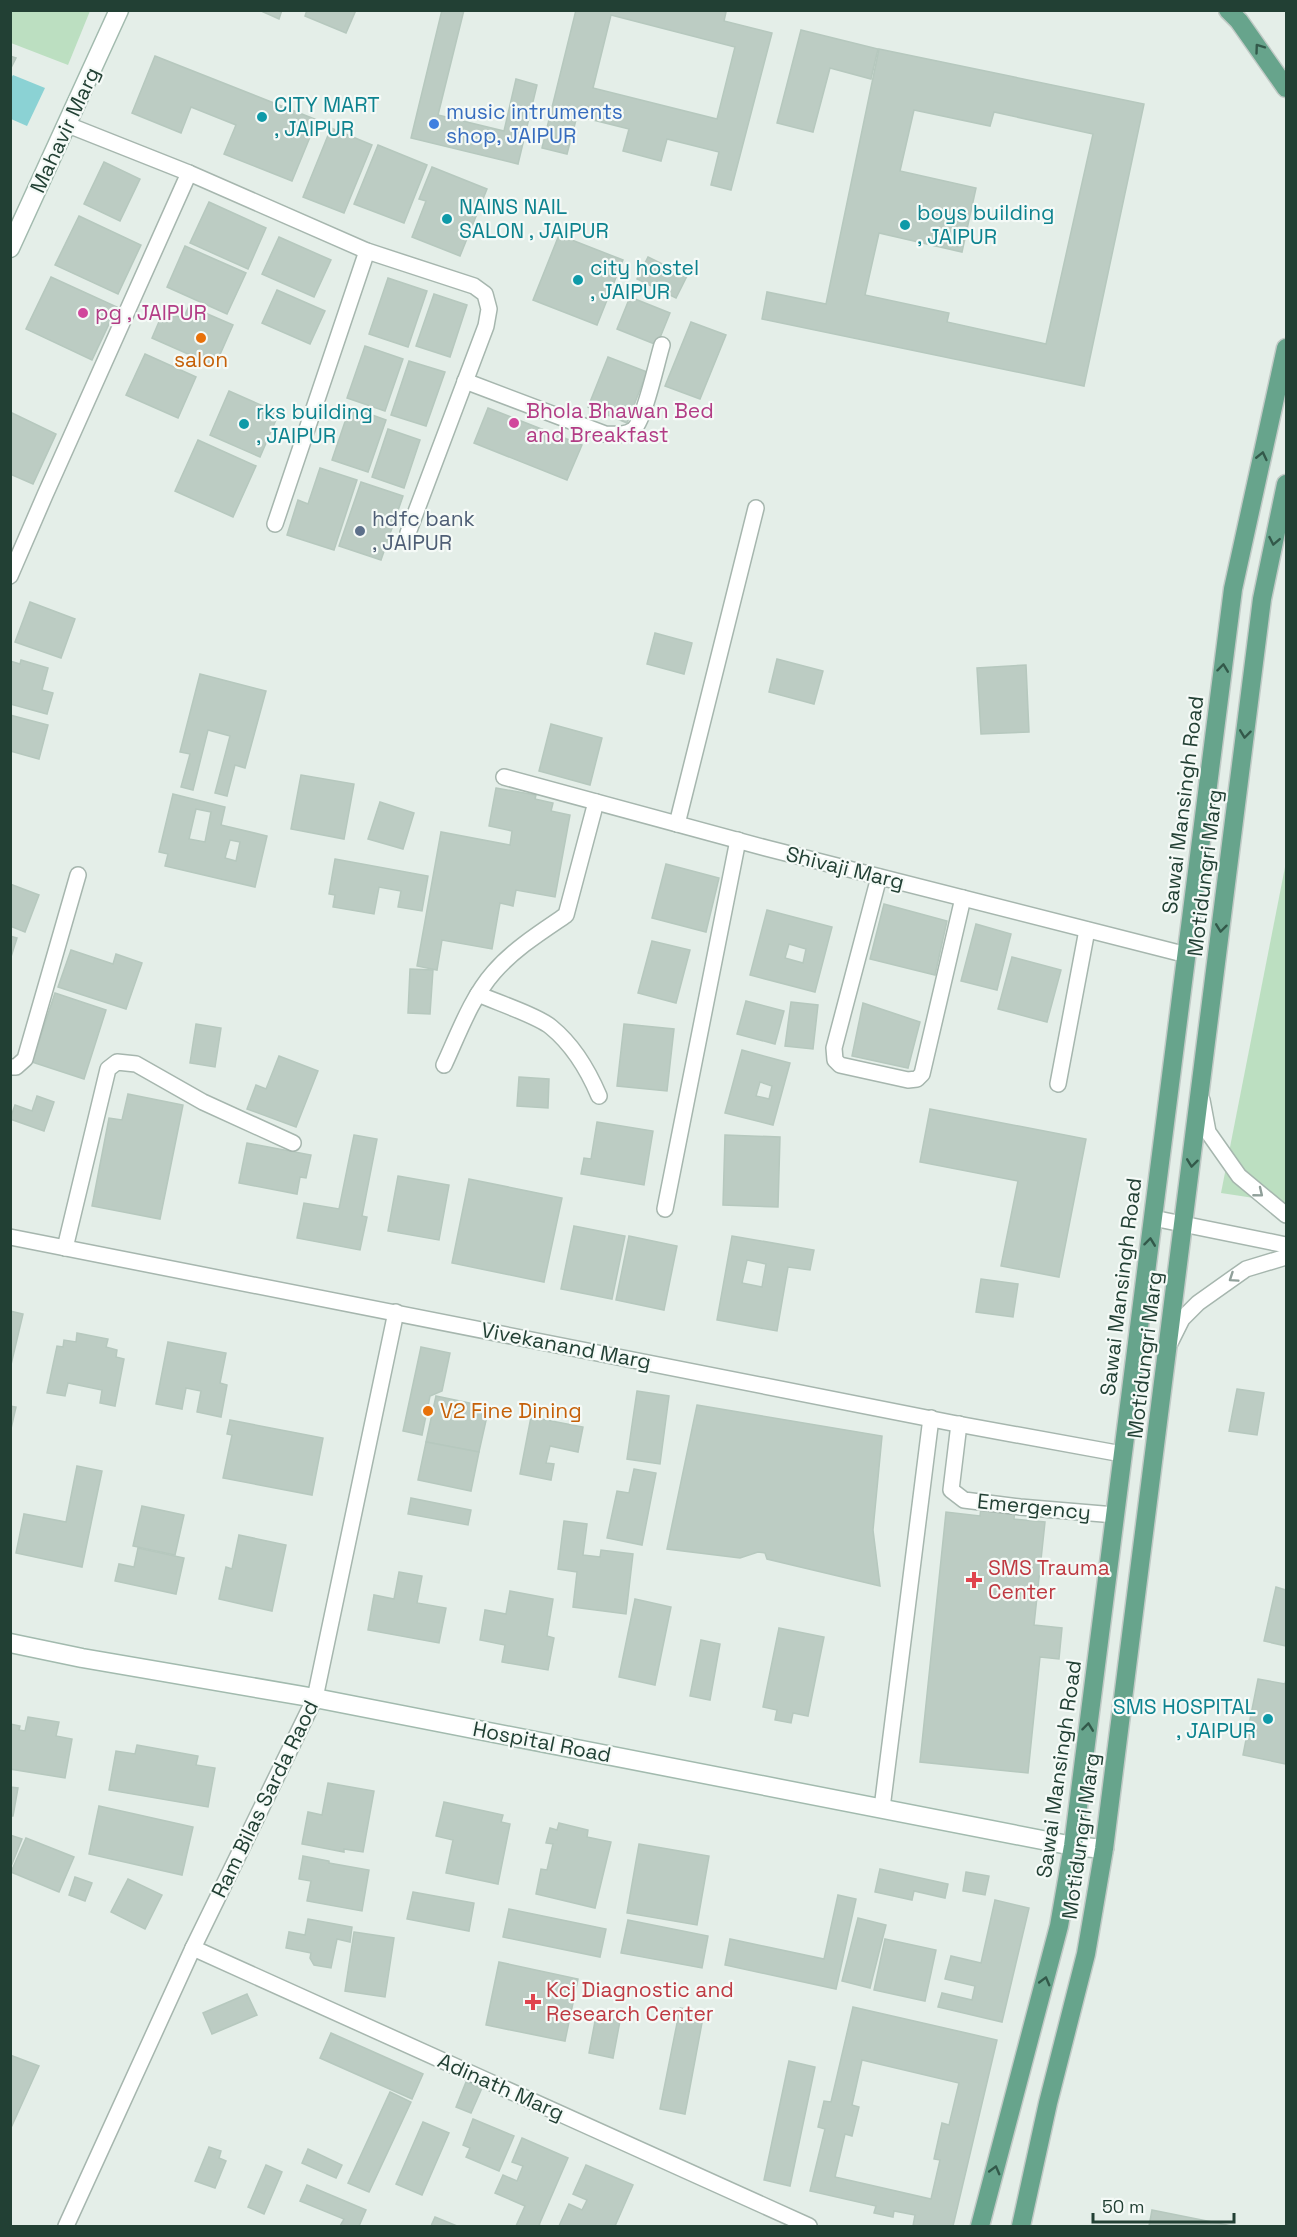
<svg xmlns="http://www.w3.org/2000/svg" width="1297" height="2237" font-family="'Space Grotesk',sans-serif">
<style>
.green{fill:#bcdfc1}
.water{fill:#8bd2d4}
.building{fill:#bcccc3;stroke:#b6c8be;stroke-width:1.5;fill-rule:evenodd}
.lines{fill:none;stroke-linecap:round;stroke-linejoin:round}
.street-casing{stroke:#a6b6ae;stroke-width:18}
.secondary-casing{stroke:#a2baae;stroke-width:21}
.primary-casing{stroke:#c1cac6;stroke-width:21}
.street{stroke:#fff;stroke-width:15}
.secondary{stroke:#fff;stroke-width:18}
.primary{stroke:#67a48c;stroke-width:18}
.oneway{stroke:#33594a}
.oneway2{stroke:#90a09a}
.culture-dot{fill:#0f9aa8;stroke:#f5faf7;stroke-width:2}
.shop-dot{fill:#3f7fe0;stroke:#f5faf7;stroke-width:2}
.hotel-dot{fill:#d1479c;stroke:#f5faf7;stroke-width:2}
.food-dot{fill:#e8710a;stroke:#f5faf7;stroke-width:2}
.service-dot{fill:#5c6f8a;stroke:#f5faf7;stroke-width:2}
.health-dot{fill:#e0444e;stroke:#f5faf7;stroke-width:2}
.labels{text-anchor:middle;stroke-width:4.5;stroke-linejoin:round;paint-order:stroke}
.culture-label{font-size:21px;fill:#0d838f;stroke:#f5faf7;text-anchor:start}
.shop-label{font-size:21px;fill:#366cbe;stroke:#f5faf7;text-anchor:start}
.street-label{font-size:21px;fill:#224034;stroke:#f5faf7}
.hotel-label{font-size:21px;fill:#b23c85;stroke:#f5faf7;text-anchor:start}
.food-label{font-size:21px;fill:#c56008;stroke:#f5faf7}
.service-label{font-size:21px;fill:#4e5e75;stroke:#f5faf7;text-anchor:start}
.health-label{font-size:21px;fill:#be3a42;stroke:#f5faf7;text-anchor:start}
</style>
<rect width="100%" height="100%" fill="#e4eee8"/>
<!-- green -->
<g class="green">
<path d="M10 11H90L68 65 11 43Z"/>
<path d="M1286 862V1203L1221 1193Z"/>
</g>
<!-- water -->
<path class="water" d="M13 75 45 88 27 126 11 119 10 80Z"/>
<!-- building -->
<g class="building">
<path d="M259 10H282L279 19Z"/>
<path d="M307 10H356L346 33 305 16Z"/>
<path d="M442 10H464L438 115 504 131 516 79 537 85 518 164 411 138Z"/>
<path d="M576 10H719L726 12 724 21 772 33 731 190 711 185 719 152 667 139 661 161 623 151 629 129 577 116 567 154 542 148ZM611 15 735 47 717 119 593 88Z"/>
<path d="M801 30 878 49 871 79 830 68 813 132 777 123Z"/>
<path d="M879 49 1144 104 1084 386 762 319 767 292 826 304ZM914 110 990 126 994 112 1093 134 1046 344 947 322 949 313 865 295 879 233 962 252 976 188 900 171Z"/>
<path d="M10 56 16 58 10 70Z"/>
<path d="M155 56 317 120 292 181 224 154 236 125 191 107 181 133 132 113Z"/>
<path d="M331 128 372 145 344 213 303 197Z"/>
<path d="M378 145 427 165 404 223 354 204Z"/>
<path d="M104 162 140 179 120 221 84 204Z"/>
<path d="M432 167 487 189 460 256 412 237 426 201 419 199Z"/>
<path d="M209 202 266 228 248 269 190 243Z"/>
<path d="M79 216 141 245 118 294 55 265Z"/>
<path d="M559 235 623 260 597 325 533 300Z"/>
<path d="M279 237 331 260 314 297 262 274Z"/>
<path d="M185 246 246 273 227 314 167 287Z"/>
<path d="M648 257 687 276 676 298 637 279Z"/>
<path d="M51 277 117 307 92 360 26 329Z"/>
<path d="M388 278 427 291 408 347 369 334Z"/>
<path d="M277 290 325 311 310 344 262 323Z"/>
<path d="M434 294 467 305 450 357 416 346Z"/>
<path d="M630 297 670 313 657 345 617 329Z"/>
<path d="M189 306 233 325 215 366 152 338 164 310 183 319Z"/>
<path d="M691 322 726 335 700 399 665 386Z"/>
<path d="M365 346 403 359 385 411 347 398Z"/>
<path d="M145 354 196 377 178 418 126 395Z"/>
<path d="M608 357 647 372 627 423 588 407Z"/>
<path d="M409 361 445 372 426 426 391 415Z"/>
<path d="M229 391 279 413 260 457 210 435Z"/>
<path d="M350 407 386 420 368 472 332 460Z"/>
<path d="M488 408 582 445 567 480 474 443Z"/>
<path d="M10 412 56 434 33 484 10 474Z"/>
<path d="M388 429 420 440 404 488 372 477Z"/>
<path d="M198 440 256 466 233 517 175 491Z"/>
<path d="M320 468 357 480 334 550 287 535 298 500 308 504Z"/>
<path d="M361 482 403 496 381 560 339 546Z"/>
<path d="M30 602 75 619 61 658 15 642Z"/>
<path d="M655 633 692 643 684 674 647 664Z"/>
<path d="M777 659 823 671 814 704 769 692Z"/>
<path d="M21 660 48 668 42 690 53 693 47 714 10 704V661L20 664Z"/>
<path d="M1026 665 1029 732 981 734 977 668Z"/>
<path d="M200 674 266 691 245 768 235 765 227 796 215 793 230 736 208 730 193 790 181 787 190 754 180 752Z"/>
<path d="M10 715 48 725 39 759 10 751Z"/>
<path d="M551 724 602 738 590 785 539 771Z"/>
<path d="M301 775 354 784 344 839 291 829Z"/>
<path d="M496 788 536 795 535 799 553 803 551 811 570 815 555 897 516 890 513 906 500 903 492 949 442 940 437 970 417 966 441 832 510 845 512 831 489 826Z"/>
<path d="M173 794 225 807 221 825 267 836 255 887 165 866 168 854 159 852ZM196 809 211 812 205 842 189 839ZM230 840 240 842 236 861 225 858Z"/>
<path d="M380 802 414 813 403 849 368 839Z"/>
<path d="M335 859 428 876 422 911 398 907 401 891 379 887 374 914 333 907 335 895 329 894Z"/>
<path d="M666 864 719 878 706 932 652 918Z"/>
<path d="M10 884 39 895 25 932 10 926Z"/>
<path d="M884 904 947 921 935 975 870 959Z"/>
<path d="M767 910 832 927 815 992 750 975ZM789 944 806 949 803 963 785 958Z"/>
<path d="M976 924 1011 934 997 990 961 981Z"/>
<path d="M10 936 17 938 10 960Z"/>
<path d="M652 941 690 950 676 1003 638 993Z"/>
<path d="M71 950 113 964 116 954 142 963 126 1009 58 987Z"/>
<path d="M1012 957 1061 970 1047 1022 998 1009Z"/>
<path d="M410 969 433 970 430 1014 408 1013Z"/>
<path d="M55 993 106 1010 84 1079 32 1062Z"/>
<path d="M746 1001 784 1011 775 1044 737 1034Z"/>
<path d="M791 1002 818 1005 813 1049 785 1046Z"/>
<path d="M863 1003 920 1022 908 1068 852 1056Z"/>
<path d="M196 1024 221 1028 215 1067 190 1063Z"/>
<path d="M624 1024 674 1029 667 1091 617 1086Z"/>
<path d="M742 1050 790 1063 773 1125 725 1113ZM760 1082 772 1086 769 1099 756 1096Z"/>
<path d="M279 1056 318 1071 296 1127 247 1109 256 1085 266 1089Z"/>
<path d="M519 1077 549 1079 548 1108 517 1106Z"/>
<path d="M128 1094 183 1105 160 1219 92 1206 109 1118 122 1120Z"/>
<path d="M37 1096 54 1102 44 1131 10 1119 15 1105 32 1111Z"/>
<path d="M930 1109 1086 1139 1059 1277 1001 1266 1018 1181 920 1162Z"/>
<path d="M597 1122 653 1131 644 1185 581 1174 584 1158 591 1159Z"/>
<path d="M354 1135 377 1139 362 1216 367 1217 360 1250 297 1238 304 1203 339 1209Z"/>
<path d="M725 1135 780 1137 778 1207 723 1205Z"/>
<path d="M247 1143 311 1155 306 1178 300 1177 297 1194 239 1183Z"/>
<path d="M398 1176 449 1185 439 1240 388 1231Z"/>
<path d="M469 1179 562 1198 544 1282 452 1263Z"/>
<path d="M574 1226 625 1236 612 1299 561 1289Z"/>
<path d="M629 1236 677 1246 664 1310 616 1300Z"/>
<path d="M732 1236 814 1250 810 1270 788 1267 777 1331 717 1320ZM747 1260 766 1264 762 1287 742 1283Z"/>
<path d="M981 1279 1018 1284 1013 1317 976 1312Z"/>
<path d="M10 1311 23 1314 10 1369Z"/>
<path d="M77 1333 108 1339 106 1347 117 1350 116 1357 124 1359 115 1406 100 1403 102 1390 68 1383 65 1396 47 1393 57 1346 63 1347 64 1340 76 1342Z"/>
<path d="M168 1342 226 1353 220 1383 227 1385 221 1417 197 1412 201 1391 186 1388 182 1409 156 1404Z"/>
<path d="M421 1347 450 1353 442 1391 430 1396 422 1435 403 1431Z"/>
<path d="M1237 1389 1264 1393 1257 1435 1229 1431Z"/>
<path d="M637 1391 669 1396 660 1464 627 1459Z"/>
<path d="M436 1396 489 1407 479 1452 426 1442Z"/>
<path d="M697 1405 882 1436 873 1530 880 1586 767 1559 765 1553 758 1552 740 1558 667 1549Z"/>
<path d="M10 1406 16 1407 10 1433Z"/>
<path d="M531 1417 583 1427 578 1452 550 1446 546 1463 554 1464 551 1480 520 1474Z"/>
<path d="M230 1420 323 1438 312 1495 223 1478 232 1435 227 1434Z"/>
<path d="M426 1442 479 1452 471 1491 418 1480Z"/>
<path d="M77 1466 102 1471 82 1567 16 1553 24 1514 66 1522Z"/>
<path d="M634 1469 656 1473 642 1545 607 1538 617 1491 629 1493Z"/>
<path d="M982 1496 1016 1499 1014 1519 1045 1522 1034 1625 1062 1628 1059 1659 1040 1657 1028 1773 920 1762 946 1512 980 1516Z"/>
<path d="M411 1498 471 1510 468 1525 408 1514Z"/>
<path d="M142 1506 184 1515 175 1555 133 1546Z"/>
<path d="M564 1521 587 1524 583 1555 600 1557 601 1550 633 1554 626 1614 573 1607 577 1572 558 1569Z"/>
<path d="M239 1535 286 1545 272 1611 219 1599 226 1567 232 1569Z"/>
<path d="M138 1548 184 1558 176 1594 115 1581 119 1564 134 1567Z"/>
<path d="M399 1572 422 1576 417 1603 446 1608 439 1643 368 1630 374 1595 394 1599Z"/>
<path d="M1276 1587 1286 1590V1646L1264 1641Z"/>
<path d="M510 1591 553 1599 547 1636 554 1638 548 1670 502 1662 505 1645 480 1640 485 1610 506 1614Z"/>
<path d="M635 1599 671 1607 655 1685 619 1677Z"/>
<path d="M779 1628 824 1637 808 1716 793 1713 791 1723 775 1720 777 1710 763 1707Z"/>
<path d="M701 1640 720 1644 710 1700 690 1696Z"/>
<path d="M1258 1679 1285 1684 1286 1680V1764L1243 1755Z"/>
<path d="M28 1717 59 1722 56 1736 72 1739 65 1778 10 1769V1724L20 1726 19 1730 25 1731Z"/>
<path d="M137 1745 198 1756 196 1765 215 1768 208 1807 109 1790 116 1751 135 1754Z"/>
<path d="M328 1783 374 1791 363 1852 344 1849V1852L302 1844 308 1812 322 1815Z"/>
<path d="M10 1787 18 1788 13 1816H10Z"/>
<path d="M444 1802 503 1815 501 1822 510 1824 498 1884 446 1873 453 1840 436 1836Z"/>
<path d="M99 1806 193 1827 182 1875 89 1854Z"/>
<path d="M559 1823 588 1830 587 1837 611 1842 595 1908 536 1894 541 1869 547 1870 553 1844 546 1843 550 1828 557 1830Z"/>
<path d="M10 1835 22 1839 10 1869Z"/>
<path d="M26 1838 74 1857 59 1892 11 1872Z"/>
<path d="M639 1844 709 1856 697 1925 627 1913Z"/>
<path d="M303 1856 329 1861V1863L369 1870 362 1911 307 1901 311 1881 299 1879Z"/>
<path d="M880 1869 948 1884 945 1898 914 1891 912 1900 875 1892Z"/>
<path d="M966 1872 989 1876 985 1895 963 1891Z"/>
<path d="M75 1877 92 1883 85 1901 69 1895Z"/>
<path d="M128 1879 162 1895 145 1929 111 1912Z"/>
<path d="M413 1892 474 1903 469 1931 407 1919Z"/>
<path d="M838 1895 856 1899 836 1989 725 1965 730 1939 824 1959Z"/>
<path d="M995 1900 1029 1908 1002 2022 938 2007 942 1993 972 2000 975 1986 945 1979 951 1956 981 1963Z"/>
<path d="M509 1909 606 1929 600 1957 503 1937Z"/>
<path d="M858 1918 886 1925 870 1988 842 1981Z"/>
<path d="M308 1919 352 1927 350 1942 337 1939 331 1968 314 1965 310 1958 311 1953 286 1948 289 1932 305 1935Z"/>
<path d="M628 1920 708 1936 702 1968 621 1953Z"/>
<path d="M354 1932 394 1938 385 1997 345 1991Z"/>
<path d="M885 1939 936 1950 925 2001 874 1990Z"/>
<path d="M499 1962 578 1979 565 2041 486 2025Z"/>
<path d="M247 1994 257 2015 212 2034 203 2013Z"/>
<path d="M853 2007 997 2040 953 2226H913L915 2215 894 2211 893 2217 874 2213 876 2206 810 2191 825 2129 818 2127 824 2101 831 2102ZM862 2060 959 2083 949 2125 942 2123 934 2159 940 2160 931 2199 835 2177 845 2134 852 2136 859 2107 852 2105Z"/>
<path d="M680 2008 704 2012 685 2114 660 2109Z"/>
<path d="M596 2016 620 2021 613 2058 589 2053Z"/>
<path d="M331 2033 423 2074 412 2099 320 2058Z"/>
<path d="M10 2055 39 2066 10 2130Z"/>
<path d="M789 2061 815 2067 790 2186 764 2180Z"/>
<path d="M466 2082 482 2088 471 2113 456 2107Z"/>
<path d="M390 2092 411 2102 369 2192 348 2183Z"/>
<path d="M473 2119 514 2136 499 2171 466 2157 470 2148 463 2145Z"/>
<path d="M423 2122 449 2133 422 2195 396 2184Z"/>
<path d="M522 2138 568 2158 539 2225 542 2226H516L525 2206 495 2193 503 2175 517 2181 523 2166 512 2162Z"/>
<path d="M209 2147 221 2151 219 2158 226 2161 215 2188 195 2181Z"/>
<path d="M308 2149 342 2165 336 2178 302 2163Z"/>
<path d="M266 2165 282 2172 264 2214 248 2207Z"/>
<path d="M586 2165 633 2185 615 2226H559L569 2204 582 2210 587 2200 573 2194Z"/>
<path d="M307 2185 366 2210 359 2226H340L344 2219 300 2201Z"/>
<path d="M1152 2210 1232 2226H1149Z"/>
<path d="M435 2217 457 2226H431Z"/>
</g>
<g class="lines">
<defs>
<g id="street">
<path d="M189 173 367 251 474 286 485 294 489 309 486 326 408 533"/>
<path d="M465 381 605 434C615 434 624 436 633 430 644 422 657 361 662 345"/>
<path d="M275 524 367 251"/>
<path d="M10 576 45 495 189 173 68 125"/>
<path d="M504 777 766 848 1187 955"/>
<path d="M677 824 756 508"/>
<path d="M879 877 834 1048 835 1060 840 1065 908 1080 917 1079 922 1074 963 898"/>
<path d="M478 994C496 1002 538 1016 551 1027 573 1045 588 1070 599 1096"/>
<path d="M444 1065C458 1035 471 998 494 972 514 949 541 932 566 915L596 802"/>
<path d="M10 1067H16L25 1059 78 875"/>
<path d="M1058 1084 1087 930"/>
<path d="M1202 1100 1208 1132 1239 1176 1286 1215"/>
<path d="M665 1209 738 840"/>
<path d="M1153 1218 1286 1245"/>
<path d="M10 1237 952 1423 1122 1454"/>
<path d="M65 1248 108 1069 117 1062 136 1064 203 1102 293 1143"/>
<path d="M1170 1343 1182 1319 1198 1303 1246 1269 1286 1257"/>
<path d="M959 1424 951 1490 964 1500 1020 1507 1115 1515"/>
<path d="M882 1808 931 1418"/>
<path d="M193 1948 809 2226"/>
<path d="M66 2226 193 1948 315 1698 396 1312"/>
</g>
<g id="secondary">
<path d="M10 248 119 10"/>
<path d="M10 1643 82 1658 315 1698 1073 1846 1104 1849"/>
</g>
<g id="primary">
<path d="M1228 10 1239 21 1286 88"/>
<path d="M980 2226 1059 1926 1073 1846 1233 589 1286 348"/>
<path d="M1021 2226 1048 2103 1086 1954 1104 1849 1262 599 1286 484"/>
</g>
</defs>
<!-- street casing -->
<use href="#street" class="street-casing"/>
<!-- secondary casing -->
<use href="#secondary" class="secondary-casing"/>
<!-- primary casing -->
<use href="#primary" class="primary-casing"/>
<!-- street -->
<use href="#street" class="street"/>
<!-- secondary -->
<use href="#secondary" class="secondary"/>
<!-- primary -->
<use href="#primary" class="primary"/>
</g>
<!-- one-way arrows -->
<defs><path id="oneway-chevron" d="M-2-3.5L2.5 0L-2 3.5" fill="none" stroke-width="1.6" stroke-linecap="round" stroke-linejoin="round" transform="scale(1.5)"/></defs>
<g class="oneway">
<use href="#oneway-chevron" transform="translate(1259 48) rotate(-126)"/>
<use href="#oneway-chevron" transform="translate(1262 456) rotate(-77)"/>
<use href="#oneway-chevron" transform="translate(1274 541) rotate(101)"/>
<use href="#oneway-chevron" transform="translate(1223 668) rotate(-83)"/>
<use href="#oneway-chevron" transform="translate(1245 734) rotate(97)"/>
<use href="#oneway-chevron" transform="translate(1221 928) rotate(97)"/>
<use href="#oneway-chevron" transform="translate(1192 1163) rotate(97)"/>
<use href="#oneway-chevron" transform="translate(1150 1242) rotate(-83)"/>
<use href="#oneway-chevron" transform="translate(1088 1727) rotate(-83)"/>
<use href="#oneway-chevron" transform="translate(1045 1981) rotate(-75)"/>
<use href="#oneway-chevron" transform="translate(995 2170) rotate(-75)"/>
</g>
<g class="oneway2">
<use href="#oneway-chevron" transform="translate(1259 1193) rotate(39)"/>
<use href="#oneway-chevron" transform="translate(1233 1278) rotate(146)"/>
</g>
<!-- markers -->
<g class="culture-dot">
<circle cx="262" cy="117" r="6"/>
<circle cx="447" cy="219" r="6"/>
<circle cx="905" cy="225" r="6"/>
<circle cx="578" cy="280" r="6"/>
<circle cx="244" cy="424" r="6"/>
<circle cx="1268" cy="1719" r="6"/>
</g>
<circle class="shop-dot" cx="434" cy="124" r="6"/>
<g class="hotel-dot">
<circle cx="83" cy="313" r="6"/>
<circle cx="514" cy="423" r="6"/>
</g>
<g class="food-dot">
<circle cx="201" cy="338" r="6"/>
<circle cx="428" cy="1411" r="6"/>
</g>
<circle class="service-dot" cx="360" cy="531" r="6"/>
<g class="health-dot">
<path d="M971 1571h6v6h6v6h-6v6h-6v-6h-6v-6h6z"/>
<path d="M530 1993h6v6h6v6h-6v6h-6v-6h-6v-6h6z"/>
</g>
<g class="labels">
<!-- culture labels -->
<g class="culture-label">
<text x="274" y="112">CITY MART<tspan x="274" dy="24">, JAIPUR</tspan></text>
<text x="459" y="214">NAINS NAIL<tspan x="459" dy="24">SALON , JAIPUR</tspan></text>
<text x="917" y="220">boys building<tspan x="917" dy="24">, JAIPUR</tspan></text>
<text x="590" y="275">city hostel<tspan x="590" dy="24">, JAIPUR</tspan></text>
<text x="256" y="419">rks building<tspan x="256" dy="24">, JAIPUR</tspan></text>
<text x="1256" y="1714" text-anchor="end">SMS HOSPITAL<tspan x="1256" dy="24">, JAIPUR</tspan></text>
</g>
<!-- shop labels -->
<g class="shop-label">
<text x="446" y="119">music intruments<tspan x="446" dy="24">shop, JAIPUR</tspan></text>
</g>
<!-- street labels -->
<g class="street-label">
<text transform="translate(65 130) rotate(-65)" y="7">Mahavir Marg</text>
<text transform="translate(1183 805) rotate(-83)" y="7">Sawai Mansingh Road</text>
<text transform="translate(845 868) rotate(14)" y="7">Shivaji Marg</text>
<text transform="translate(1205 873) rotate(-83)" y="7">Motidungri Marg</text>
<text transform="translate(1121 1287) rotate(-83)" y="7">Sawai Mansingh Road</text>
<text transform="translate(566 1346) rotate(11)" y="7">Vivekanand Marg</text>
<text transform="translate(1145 1355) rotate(-83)" y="7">Motidungri Marg</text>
<text transform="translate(1034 1507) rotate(6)" y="7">Emergency</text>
<text transform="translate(542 1742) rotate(11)" y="7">Hospital Road</text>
<text transform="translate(1059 1769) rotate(-82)" y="7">Sawai Mansingh Road</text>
<text transform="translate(265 1799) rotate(-64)" y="7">Ram Bilas Sarda Raod</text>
<text transform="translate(1081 1836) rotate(-82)" y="7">Motidungri Marg</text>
<text transform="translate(501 2087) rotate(24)" y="7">Adinath Marg</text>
</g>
<!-- hotel labels -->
<g class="hotel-label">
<text x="95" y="320">pg , JAIPUR</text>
<text x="526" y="418">Bhola Bhawan Bed<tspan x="526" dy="24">and Breakfast</tspan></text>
</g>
<!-- food labels -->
<g class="food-label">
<text x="201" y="367">salon</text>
<text x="440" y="1418" text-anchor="start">V2 Fine Dining</text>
</g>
<!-- service labels -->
<g class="service-label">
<text x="372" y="526">hdfc bank<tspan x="372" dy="24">, JAIPUR</tspan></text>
</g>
<!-- health labels -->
<g class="health-label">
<text x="988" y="1575">SMS Trauma<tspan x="988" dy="24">Center</tspan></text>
<text x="546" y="1997">Kcj Diagnostic and<tspan x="546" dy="24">Research Center</tspan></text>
</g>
</g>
<!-- border -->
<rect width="1297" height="2237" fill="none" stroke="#224034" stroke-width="24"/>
<!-- scale -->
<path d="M1093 2213v9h141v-9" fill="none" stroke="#224034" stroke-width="3"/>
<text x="1102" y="2213" font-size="18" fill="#224034" stroke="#f5faf7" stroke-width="4.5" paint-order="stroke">50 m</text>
</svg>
